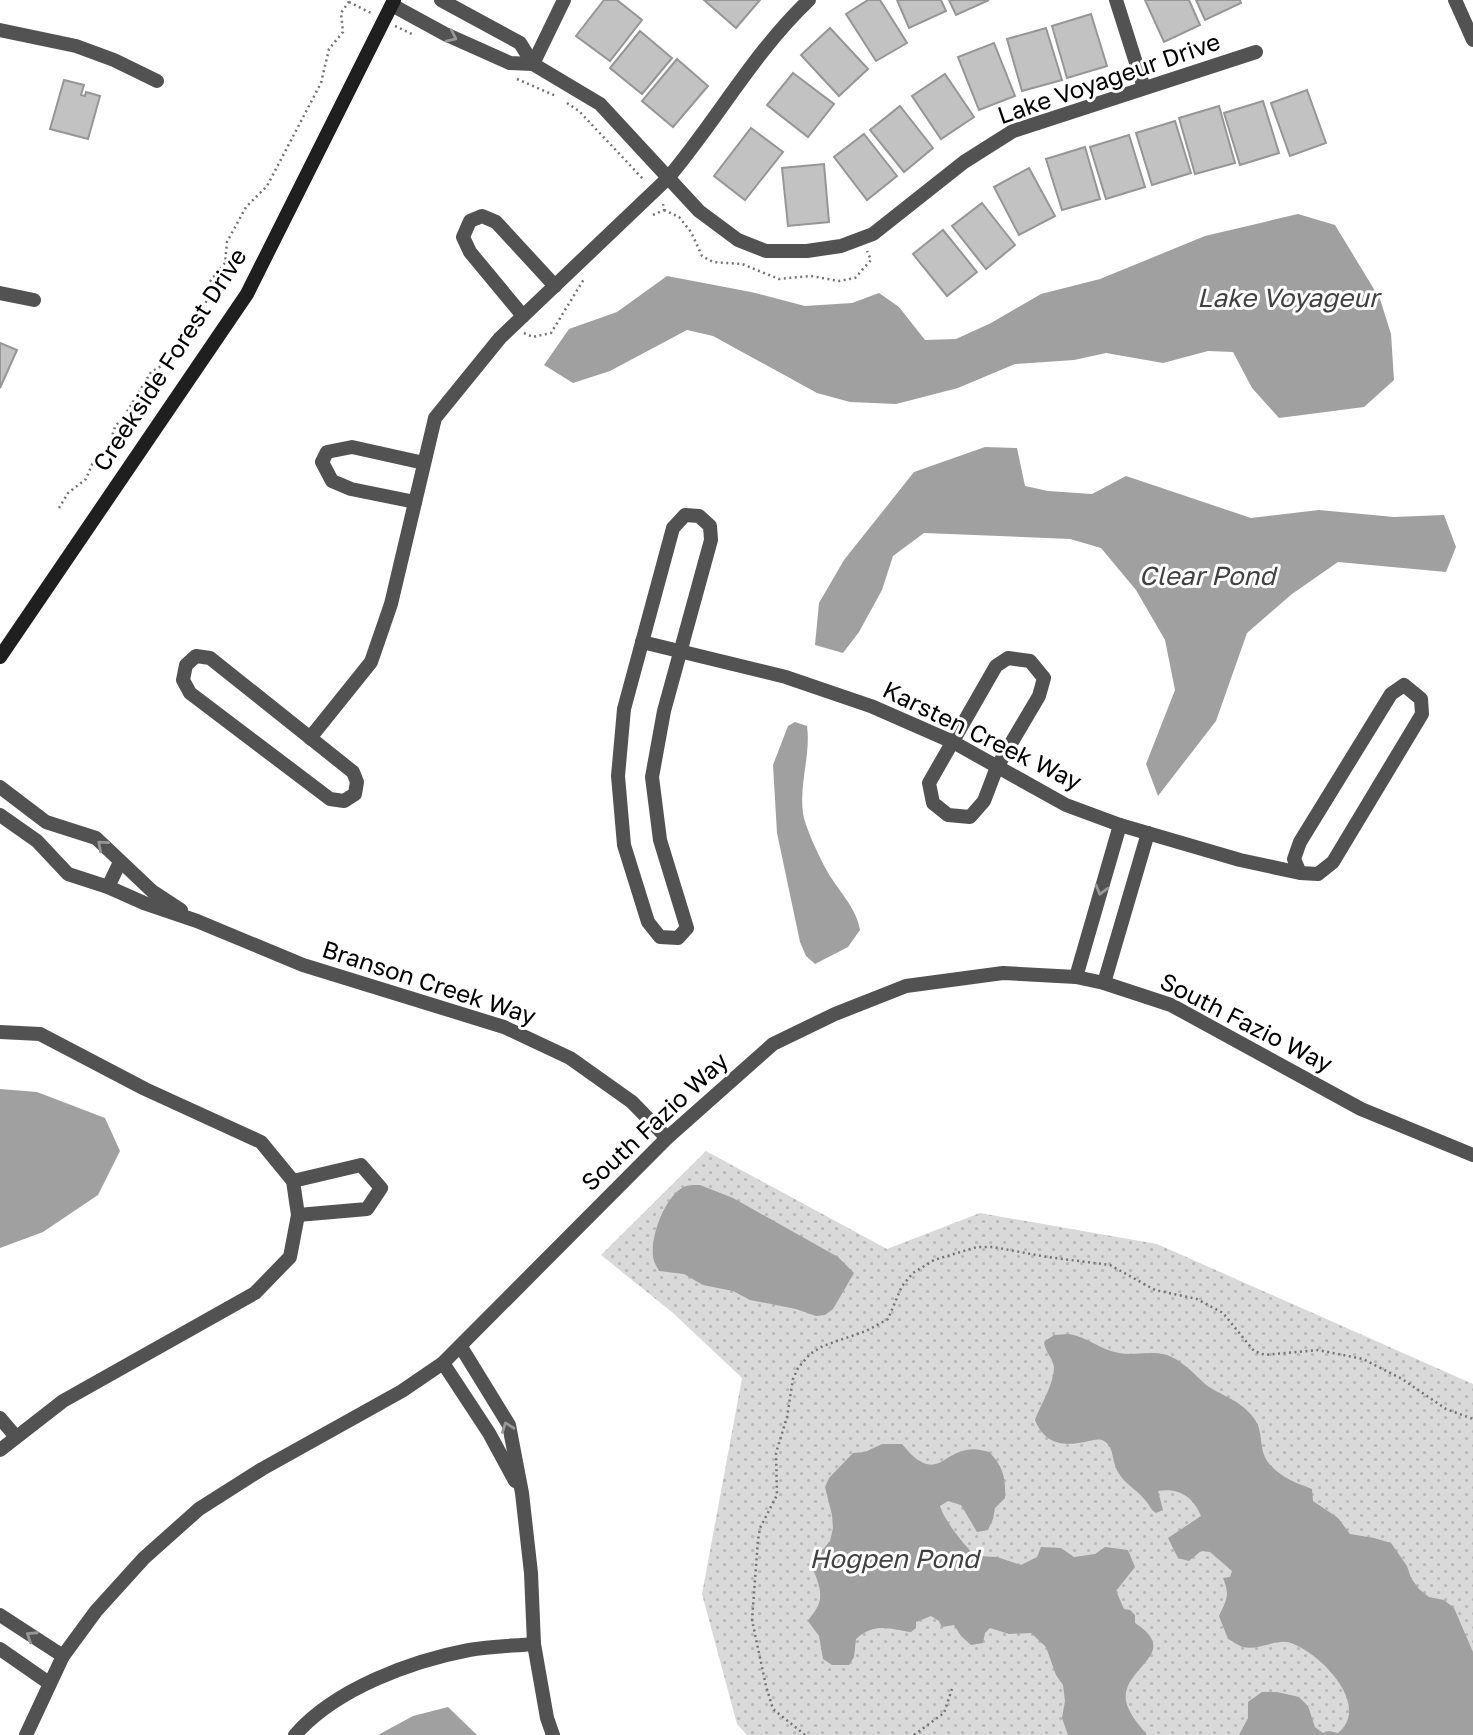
<svg xmlns="http://www.w3.org/2000/svg" width="1473" height="1735" font-family="'Golos Text',sans-serif">
<style>
.grass{fill:url(#grass-dots)}
.water{fill:#a0a0a0}
.building{fill:#c2c2c2;stroke:#969696;stroke-width:2}
.lines{fill:none;stroke-linecap:round;stroke-linejoin:round}
.path{stroke:#747474;stroke-width:2.5;stroke-dasharray:2 3.5;stroke-linecap:butt}
.minor{stroke:#525252;stroke-width:14}
.secondary{stroke:#1f1f1f;stroke-width:14}
.oneway{stroke:#979797}
.labels{text-anchor:middle;stroke-width:6;stroke-linejoin:round;paint-order:stroke}
.street-label{font-size:24px;fill:#000;stroke:#fff}
.water-label{font-size:26px;font-style:italic;fill:#414141;stroke:#fff}
</style>
<defs>
<pattern id="grass-dots" width="8" height="8" patternUnits="userSpaceOnUse" patternTransform="scale(1.75)"><rect width="8" height="8" fill="#d9d9d9"/><path d="M2 2h.1M6 6h.1" fill="none" stroke="#b8b8b8" stroke-width="1.8" stroke-linecap="round"/></pattern>
</defs>
<rect width="100%" height="100%" fill="#fff"/>
<!-- grass -->
<path class="grass" d="M706 1151 887 1249 980 1213 1157 1244 1473 1384V1735H747L737 1724 702 1594 742 1378 673 1313 601 1255Z"/>
<!-- water -->
<g class="water">
<path d="M1298 214 1335 225 1380 299 1391 334 1394 380 1364 407 1279 418 1252 388 1233 352 1208 351 1163 363 1106 353 1074 360 1015 364 958 388 896 404 850 402 817 393 713 336 687 330 610 371 573 383 544 365 569 329 617 312 667 276 751 292 805 306 852 303 879 293 899 307 925 340 956 339 991 323 1041 294 1100 279 1205 236Z"/>
<path d="M985 447 1017 448 1025 486 1048 491 1092 494 1126 476 1251 518 1319 510 1394 517 1444 515 1456 547 1446 572 1338 562 1292 594 1247 633 1216 721 1158 796 1146 764 1175 690 1165 640 1136 590 1101 548 1070 539 924 533 893 556 882 590 859 632 843 653 815 645 819 603 844 560 914 472Z"/>
<path d="M795 722 807 726C811 754 799 784 803 813 805 827 819 856 826 869 837 890 856 906 860 930L848 947 815 964 806 956 800 942 777 833 773 765 788 726Z"/>
<path d="M0 1089 37 1092 105 1118 120 1151 98 1195 43 1232 0 1248Z"/>
<path d="M700 1185 733 1198 838 1257 854 1273 833 1309 825 1315 816 1316 796 1309 750 1300 733 1291 703 1285 684 1274 659 1271C658 1268 655 1265 654 1261 648 1242 664 1196 684 1187 688 1185 695 1185 700 1185Z"/>
<path d="M1069 1334C1087 1337 1101 1350 1119 1353 1135 1356 1151 1350 1167 1355 1183 1361 1193 1373 1205 1384 1221 1396 1239 1399 1253 1417 1261 1427 1260 1436 1262 1447 1265 1471 1293 1482 1312 1489L1313 1501 1338 1518 1350 1534 1374 1538 1391 1543 1407 1566 1411 1578 1419 1589 1429 1597 1444 1600 1454 1608 1473 1652V1735H1239L1248 1718V1702L1262 1692H1277L1299 1697 1308 1706 1315 1727 1323 1733 1329 1731 1338 1733C1372 1705 1320 1653 1291 1643 1276 1638 1259 1651 1243 1647 1238 1646 1233 1641 1228 1639L1219 1616C1227 1599 1230 1595 1223 1578L1230 1577 1232 1571 1210 1552 1201 1551 1189 1561 1178 1558 1168 1538 1201 1516C1194 1497 1178 1487 1158 1491L1163 1510 1156 1513C1151 1510 1150 1506 1146 1501 1136 1488 1120 1482 1115 1465 1112 1457 1113 1446 1104 1441 1099 1438 1094 1440 1089 1441 1064 1447 1045 1445 1035 1420 1041 1404 1054 1384 1054 1367 1053 1358 1045 1352 1044 1342L1054 1335Z"/>
<path d="M882 1444H902C906 1448 909 1453 914 1457 938 1476 944 1454 966 1450 974 1448 982 1450 989 1452 1003 1466 1006 1478 1005 1498L995 1508 993 1519 988 1530 977 1532 961 1505 948 1501 940 1506C945 1522 963 1543 975 1556L997 1557 1021 1565 1037 1557 1041 1547 1061 1548 1074 1557 1095 1554 1105 1547 1128 1550 1135 1567 1116 1591 1124 1609 1130 1610 1135 1615V1623C1183 1654 1121 1667 1126 1701 1128 1713 1140 1726 1147 1735H1068L1062 1718 1065 1701 1063 1685 1056 1675 1046 1647 1031 1633 1009 1634 990 1628 985 1633 983 1643 971 1645 961 1636 954 1625 942 1627 939 1621 931 1616 916 1622V1628L911 1632C889 1629 875 1622 856 1639L854 1657 849 1665H832L823 1659 819 1636 808 1621C810 1617 813 1614 815 1611 826 1595 817 1581 812 1566L815 1559 830 1541 833 1528 832 1515 825 1487 829 1478 853 1453 865 1452Z"/>
<path d="M448 1707 477 1735H378L413 1716Z"/>
</g>
<!-- building -->
<g class="building">
<path d="M604 0H617L642 20 610 61 576 36Z"/>
<path d="M704 0H760L736 28Z"/>
<path d="M868 0H880L907 43 876 61 846 14Z"/>
<path d="M897 0H941L946 11 909 28Z"/>
<path d="M949 0H989L956 15Z"/>
<path d="M1145 0H1189L1200 25 1164 42Z"/>
<path d="M1196 0H1240L1241 3 1205 20Z"/>
<path d="M1091 14 1107 66 1067 78 1052 26Z"/>
<path d="M830 28 868 69 839 96 801 55Z"/>
<path d="M1046 28 1062 80 1022 91 1007 39Z"/>
<path d="M640 31 672 58 642 94 610 68Z"/>
<path d="M994 43 1015 96 979 110 958 57Z"/>
<path d="M677 59 708 86 673 127 642 101Z"/>
<path d="M793 73 834 104 808 137 767 105Z"/>
<path d="M945 74 974 117 941 139 912 96Z"/>
<path d="M64 80 84 85 81 95 85 96 86 92 100 96 88 139 50 129Z"/>
<path d="M1307 90 1326 143 1290 156 1271 103Z"/>
<path d="M1263 101 1279 153 1240 165 1224 113Z"/>
<path d="M900 106 933 148 904 172 870 130Z"/>
<path d="M1219 106 1235 163 1195 174 1179 118Z"/>
<path d="M1175 121 1191 173 1152 185 1136 133Z"/>
<path d="M751 128 783 152 745 200 714 176Z"/>
<path d="M864 134 897 176 867 200 834 157Z"/>
<path d="M1129 135 1145 187 1106 199 1090 147Z"/>
<path d="M1085 147 1100 199 1062 210 1046 159Z"/>
<path d="M824 164 829 222 788 226 782 168Z"/>
<path d="M1029 168 1055 216 1019 235 994 187Z"/>
<path d="M982 203 1015 245 986 269 952 226Z"/>
<path d="M943 230 977 272 947 296 913 254Z"/>
<path d="M0 343 17 350 0 388Z"/>
</g>
<g class="lines">
<!-- path -->
<g class="path">
<path d="M349 2 371 13"/>
<path d="M395 26 414 35"/>
<path d="M517 79 556 96"/>
<path d="M567 103 579 111 644 180"/>
<path d="M664 210 679 217 691 232 702 256 713 262 742 264 779 279 811 276 839 281 855 278 871 260 867 251"/>
<path d="M653 215 664 210 663 204"/>
<path d="M524 333 533 337 551 333 584 279"/>
<path d="M59 508 68 493 86 479 93 462 108 448 115 427 128 410 151 372 176 358 206 302 208 284 225 263 227 242 246 207 267 186 321 83 329 49 343 32 341 13 350 0"/>
<path d="M805 1735 773 1709 766 1686 752 1620 758 1540 760 1528 777 1495 776 1453 787 1417 793 1379 798 1368 810 1354 823 1346 866 1331 888 1319 902 1286 913 1273 934 1260 977 1247H993L1047 1257 1110 1265 1155 1290 1197 1299 1223 1313 1254 1351 1265 1355 1318 1350 1363 1359 1402 1379 1446 1409 1473 1419"/>
<path d="M914 1735 944 1713 953 1686"/>
</g>
<!-- minor -->
<g class="minor">
<path d="M441 0 520 43 533 64 600 104 699 211 738 240 766 251H807L841 246 873 234 964 162 1013 131 1256 52"/>
<path d="M1116 0 1144 88"/>
<path d="M1455 0 1473 40"/>
<path d="M392 5 445 34 510 63 533 64"/>
<path d="M0 30 76 46 114 60 157 81"/>
<path d="M533 64 564 0"/>
<path d="M0 293 34 300"/>
<path d="M523 316 470 252 463 237 470 221 482 216 496 222 555 286"/>
<path d="M415 502 351 489 332 481 322 462 327 452 352 447 424 463"/>
<path d="M685 515 699 516 710 526 711 540 664 711 652 777 660 840 687 928 678 938 660 937 648 922 624 845 618 776 624 709 673 528Z"/>
<path d="M642 642 786 677 871 706 953 742 1066 805 1120 825 1240 860 1300 873 1318 874 1333 862 1422 714 1421 699 1404 685 1391 694 1300 842 1294 859 1300 873"/>
<path d="M196 656 210 658 353 772 357 782 355 794 344 801 330 799 190 693 183 680 186 665Z"/>
<path d="M1008 658 1030 661 1044 678 1039 696 997 767 984 801 970 817 948 815 933 803 929 783 996 666Z"/>
<path d="M310 738 371 662 391 604 435 418 500 338 668 178C717 120 754 52 809 0"/>
<path d="M0 787 46 822 96 838 152 891 181 910"/>
<path d="M0 815 37 841 68 874 108 887 144 903 197 921 303 965 504 1027 570 1058 632 1102 667 1138"/>
<path d="M108 887 120 862"/>
<path d="M1076 977 1120 825"/>
<path d="M1104 983 1148 833"/>
<path d="M0 1032 40 1034 145 1089 261 1142 293 1181 298 1215 290 1257 255 1293 63 1401 0 1450"/>
<path d="M293 1181 361 1165 381 1188 367 1209 298 1215"/>
<path d="M461 1347 509 1425 522 1493 531 1573 534 1644 547 1718 553 1735"/>
<path d="M443 1363 489 1433 515 1481"/>
<path d="M0 1418 16 1437"/>
<path d="M0 1615 63 1656"/>
<path d="M0 1649 49 1683"/>
<path d="M26 1735 63 1656 96 1611 144 1558 199 1509 262 1469 402 1391 443 1363 667 1138 773 1044 835 1014 906 986 1003 973 1076 977 1104 983 1171 1005 1361 1109 1473 1155"/>
<path d="M295 1735C335 1689 411 1661 469 1650 490 1646 513 1646 534 1644"/>
</g>
<!-- secondary -->
<path class="secondary" d="M0 657 247 294 394 0"/>
</g>
<!-- one-way arrows -->
<defs><path id="oneway-chevron" d="M-2-3.5L2.5 0L-2 3.5" fill="none" stroke-width="1.6" stroke-linecap="round" stroke-linejoin="round" transform="scale(1.75)"/></defs>
<g class="oneway">
<use href="#oneway-chevron" transform="translate(452 37) rotate(25)"/>
<use href="#oneway-chevron" transform="translate(102 845) rotate(-139)"/>
<use href="#oneway-chevron" transform="translate(1101 890) rotate(106)"/>
<use href="#oneway-chevron" transform="translate(507 1427) rotate(-110)"/>
<use href="#oneway-chevron" transform="translate(31 1636) rotate(-147)"/>
</g>
<g class="labels">
<!-- street labels -->
<g class="street-label">
<text transform="translate(1109 79) rotate(-19)" y="8">Lake Voyageur Drive</text>
<text transform="translate(170 360) rotate(-57)" y="8">Creekside Forest Drive</text>
<text transform="translate(982 736) rotate(26)" y="8">Karsten Creek Way</text>
<text transform="translate(429 983) rotate(18)" y="8">Branson Creek Way</text>
<text transform="translate(1246 1023) rotate(27)" y="8">South Fazio Way</text>
<text transform="translate(655 1122) rotate(-43)" y="8">South Fazio Way</text>
</g>
<!-- water labels -->
<g class="water-label">
<text x="1288" y="307">Lake Voyageur</text>
<text x="1207" y="585">Clear Pond</text>
<text x="894" y="1568">Hogpen Pond</text>
</g>
</g>
</svg>
